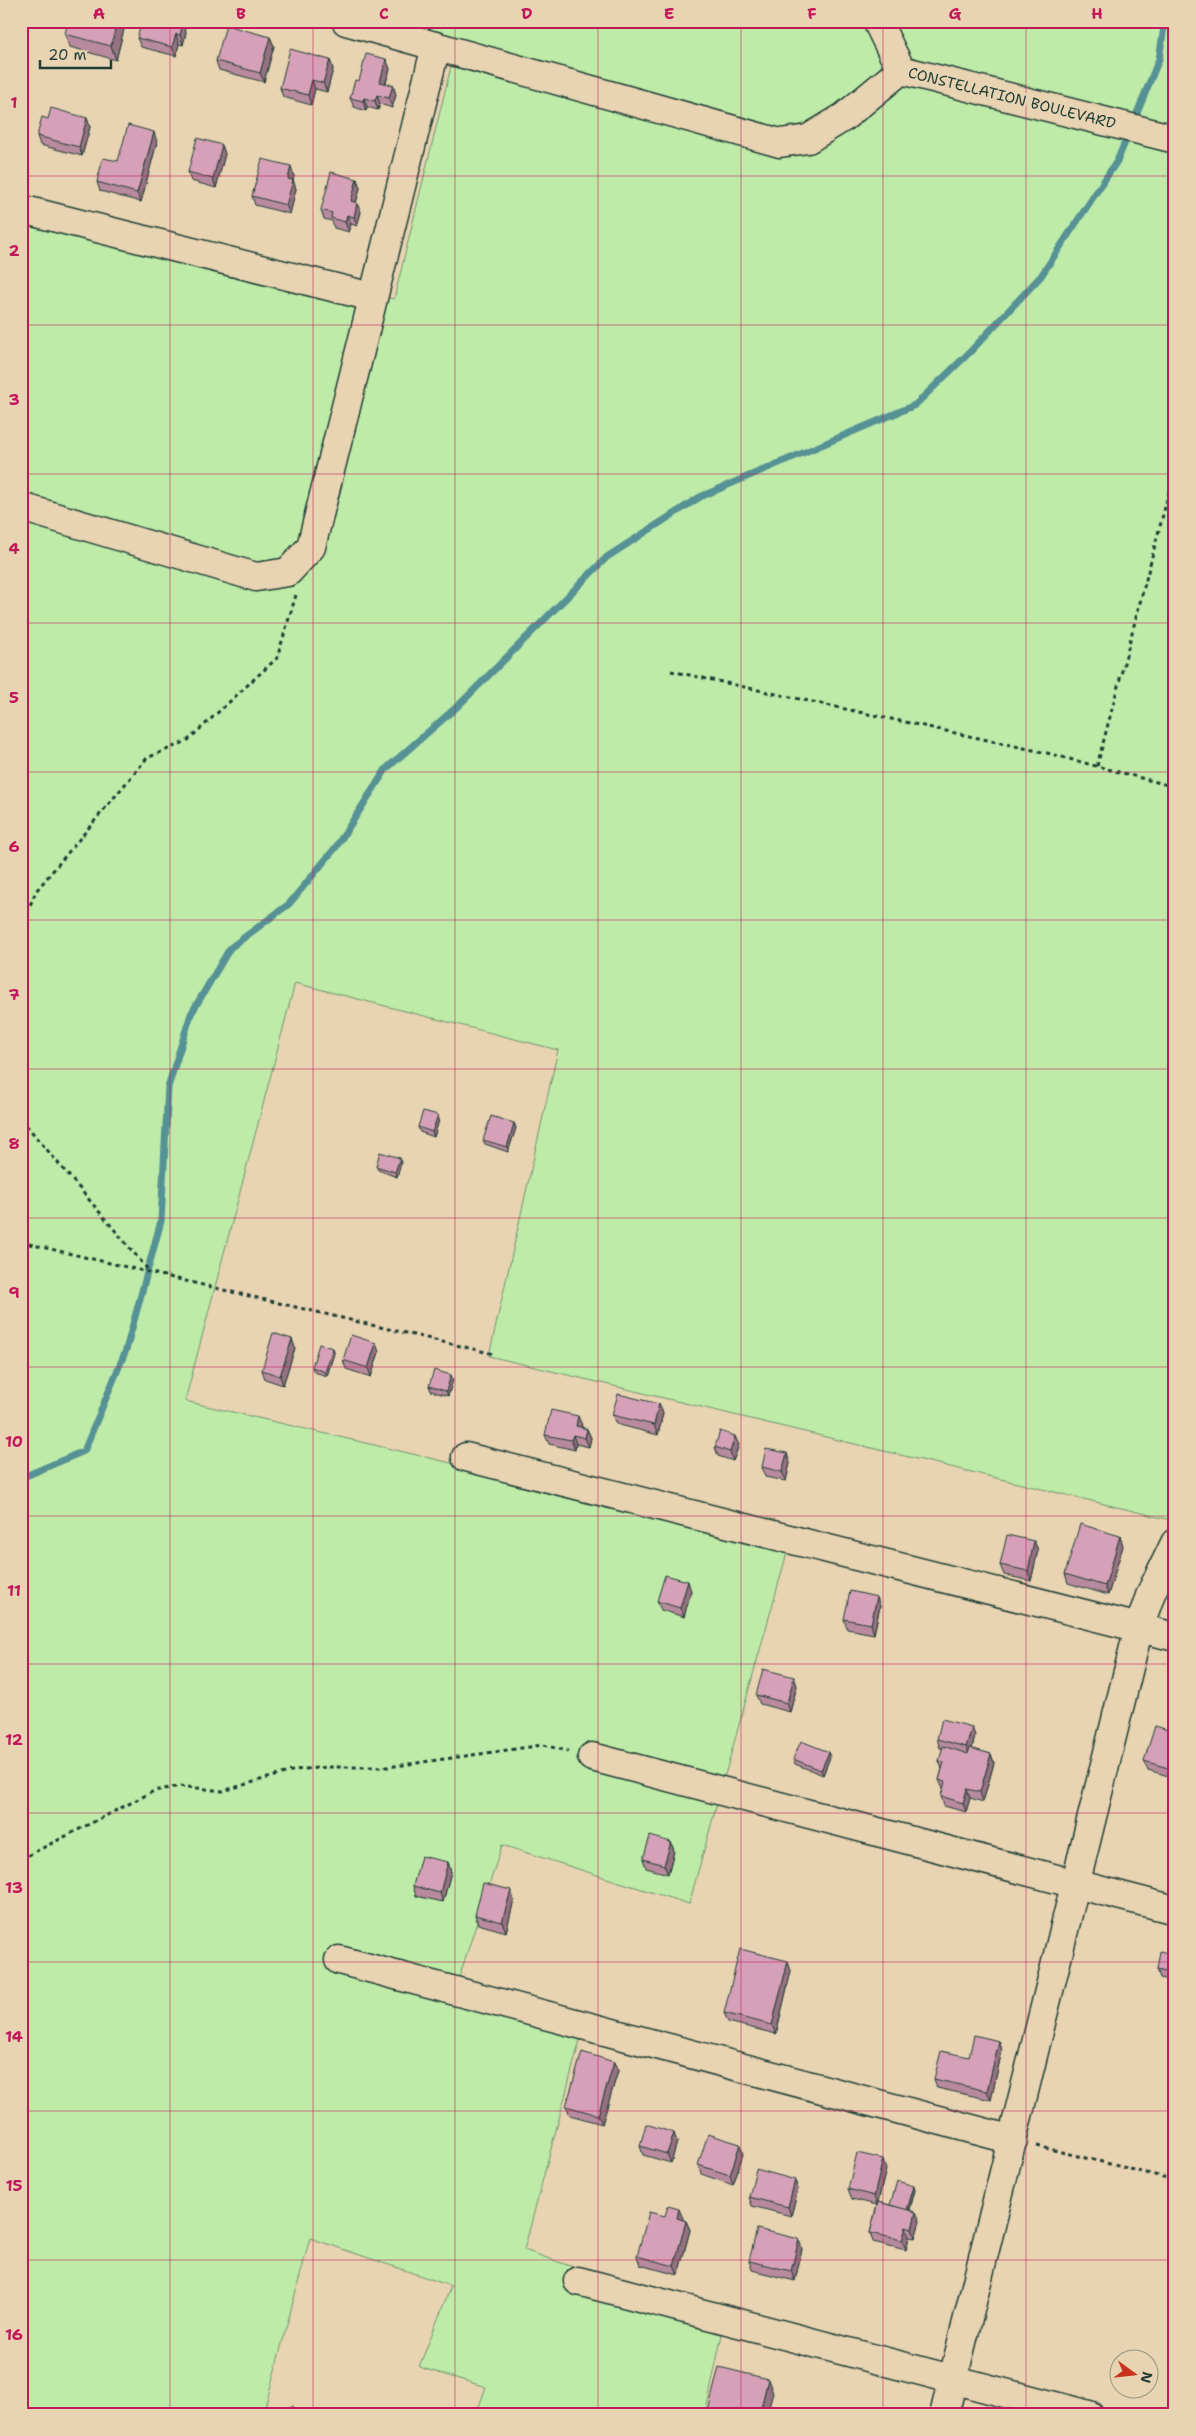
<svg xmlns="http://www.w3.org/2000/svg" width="1196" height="2436" font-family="'Shantell Sans',sans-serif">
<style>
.green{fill:#beeba8;stroke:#6e946e}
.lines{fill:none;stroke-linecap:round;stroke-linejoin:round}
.stream{stroke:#569295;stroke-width:7}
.minor-casing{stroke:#1f3d34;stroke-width:31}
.path{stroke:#1f3d34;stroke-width:3;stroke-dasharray:4 4;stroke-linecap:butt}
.minor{stroke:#e8d3b2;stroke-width:28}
.wall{fill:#b88a9e;stroke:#1f3d34}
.shaded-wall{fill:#967181;stroke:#1f3d34}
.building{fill:#d6a1b8;stroke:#1f3d34}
.grid{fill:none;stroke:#c2185b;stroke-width:1;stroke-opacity:0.55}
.labels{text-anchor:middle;stroke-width:5;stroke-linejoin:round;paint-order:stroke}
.street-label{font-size:15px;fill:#1f3d34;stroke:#e8d3b2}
.neatline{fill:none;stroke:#c2185b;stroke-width:2}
.grid-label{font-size:16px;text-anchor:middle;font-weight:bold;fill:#c2185b}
</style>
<rect width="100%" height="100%" fill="#e8d3b2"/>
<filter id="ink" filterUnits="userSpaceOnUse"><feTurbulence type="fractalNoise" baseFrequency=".02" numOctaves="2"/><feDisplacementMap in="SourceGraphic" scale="10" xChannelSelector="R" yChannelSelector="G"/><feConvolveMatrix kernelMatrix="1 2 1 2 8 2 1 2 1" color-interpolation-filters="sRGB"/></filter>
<g filter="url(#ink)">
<!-- green -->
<path class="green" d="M384 21H1175V1521L489 1356 558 1050 295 983 185 1401 790 1542 689 1904 502 1845 454 1993 581 2036 524 2250 725 2320 705 2415H476L486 2387 419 2367 451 2286 310 2238 263 2415H21V209L394 299 457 42Z"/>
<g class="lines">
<!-- stream -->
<g class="stream">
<path d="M1133 123 1159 59 1165 21"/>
<path d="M21 1478 84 1451 126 1350 161 1221 168 1087 191 1014 230 948 289 904 336 847 386 769 459 705 607 557 700 497 915 405 970 352 1041 276 1117 161 1129 133"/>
</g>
<defs>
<g id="minor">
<path d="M346 21 780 143 808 139 844 117 901 70"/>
<path d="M877 21 901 70 1175 139"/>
<path d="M21 209 372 297"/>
<path d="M21 507 256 577 288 572 311 547 436 46"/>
<path d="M466 1457 1175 1637"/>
<path d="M592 1757 1175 1910"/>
<path d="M339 1960 1013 2140"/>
<path d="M578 2281 1089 2415"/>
<path d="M944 2415 1139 1627 1151 1593 1175 1543"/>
</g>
</defs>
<!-- minor casing -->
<use href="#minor" class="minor-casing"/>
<!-- path -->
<g class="path">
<path d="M21 40 26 21"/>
<path d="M671 671 1047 753 1175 787"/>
<path d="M1097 766 1175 469"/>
<path d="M21 927 36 891 147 758 187 741 277 658 296 595"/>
<path d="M21 1119 150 1272"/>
<path d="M21 1242 494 1354"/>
<path d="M21 1859 154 1791 180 1786 223 1791 295 1770 328 1767H388L543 1745 568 1751"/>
<path d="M1037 2146 1175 2180"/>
</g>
<!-- minor -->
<use href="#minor" class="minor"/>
</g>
<!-- wall -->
<g class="wall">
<path d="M126 21 116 60 70 47 65 34Z"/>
<path d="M186 32 183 45 179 44 176 56 141 47 137 38Z"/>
<path d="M270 37 274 46 264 82 219 70 216 61Z"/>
<path d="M386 59 390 69 386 83 393 85 396 95 392 108 380 104 378 110 367 107 366 111 354 107 350 98Z"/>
<path d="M330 60 333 69 327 92 315 89 311 105 283 97 280 88Z"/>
<path d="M87 118 90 127 82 156 40 145 37 136 48 119Z"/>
<path d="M157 142 141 202 100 191 97 182 118 161Z"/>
<path d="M222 145 225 154 216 188 191 181 188 172Z"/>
<path d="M294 176 293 180 296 189 290 214 255 205 252 196Z"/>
<path d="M357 179 360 188 356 203 361 212 357 226 351 224 349 232 334 228 332 221 324 219 321 210Z"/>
<path d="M438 1115 439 1120 434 1137 420 1132 418 1127Z"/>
<path d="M514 1123 516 1128 508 1152 485 1144 483 1140Z"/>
<path d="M401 1163 397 1177 378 1170 376 1166Z"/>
<path d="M292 1339 295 1348 283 1385 265 1379 262 1370Z"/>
<path d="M333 1348 334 1353 327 1376 314 1372 312 1367Z"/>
<path d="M379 1352 371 1377 346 1369 343 1360Z"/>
<path d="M453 1380 448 1396 431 1391 429 1386Z"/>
<path d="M659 1404 663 1413 658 1435 616 1424 612 1415Z"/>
<path d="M582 1425 581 1427 587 1429 591 1438 589 1447 576 1444 575 1450 549 1444 545 1435Z"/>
<path d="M739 1445 733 1461 718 1456 715 1447Z"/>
<path d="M790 1463 786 1481 765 1477 762 1467Z"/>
<path d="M1120 1536 1123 1546 1108 1595 1068 1583 1065 1574Z"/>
<path d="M1034 1541 1038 1550 1031 1581 1004 1575 1000 1565Z"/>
<path d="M691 1591 684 1617 661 1610 657 1601Z"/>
<path d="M880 1606 874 1634 847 1629 844 1619Z"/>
<path d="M794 1677 797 1686 790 1712 760 1704 756 1695Z"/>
<path d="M972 1727 975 1736 972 1749 991 1754 994 1763 983 1802 970 1798 966 1812 944 1806 941 1796 943 1789 939 1780 942 1769 939 1761 943 1749 940 1748 937 1739Z"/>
<path d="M1175 1732V1778L1148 1770 1144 1761Z"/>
<path d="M830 1757 823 1775 795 1764 793 1759Z"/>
<path d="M671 1842 674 1851 668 1874 646 1868 643 1859Z"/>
<path d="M448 1862 451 1872 443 1902 416 1896 413 1886Z"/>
<path d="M514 1900 506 1932 478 1924 475 1915Z"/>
<path d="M1175 1955V1981L1160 1978 1157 1969Z"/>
<path d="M791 1971 776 2034 728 2022 724 2013Z"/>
<path d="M999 2041 1002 2050 991 2100 937 2088 934 2079 969 2057Z"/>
<path d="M614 2062 618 2071 602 2124 570 2115 566 2106Z"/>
<path d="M677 2142 671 2163 643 2155 640 2146Z"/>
<path d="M743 2154 733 2185 701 2174 698 2165Z"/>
<path d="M886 2169 878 2202 890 2205 915 2190 910 2210 920 2221 915 2238 909 2237 906 2250 873 2242 870 2233 877 2205 852 2199 848 2189Z"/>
<path d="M795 2180 798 2189 791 2216 752 2206 749 2197Z"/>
<path d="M665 2216 683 2218 682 2219 686 2221 690 2230 678 2275 640 2265 637 2256Z"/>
<path d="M802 2249 795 2281 752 2270 749 2261Z"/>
</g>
<!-- shaded-wall -->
<g class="shaded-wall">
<path d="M117 21H126L116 60 111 46Z"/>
<path d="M183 23 186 32 183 45 180 35Z"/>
<path d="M176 34 179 44 176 56 172 47Z"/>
<path d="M270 37 274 46 264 82 260 73Z"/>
<path d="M386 59 390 69 383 91 380 82Z"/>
<path d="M330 60 333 69 327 92 323 83Z"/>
<path d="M312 80 315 89 311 105 308 95Z"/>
<path d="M393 85 396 95 392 108 389 98Z"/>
<path d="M377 95 380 104 378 110 375 101Z"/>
<path d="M364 98 367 107 366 111 363 101Z"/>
<path d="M87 118 90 127 82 156 79 147Z"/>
<path d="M154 132 157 142 141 202 137 193Z"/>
<path d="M222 145 225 154 216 188 213 179Z"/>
<path d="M291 166 294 176 293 180 296 189 290 214 286 205 288 179Z"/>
<path d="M357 179 360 188 354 211 351 201Z"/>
<path d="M357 203 361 212 357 226 354 217Z"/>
<path d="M347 215 351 224 349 232 345 222Z"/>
<path d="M438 1115 439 1120 434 1137 432 1132Z"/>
<path d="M514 1123 516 1128 508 1152 507 1147Z"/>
<path d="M400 1158 401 1163 397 1177 395 1172Z"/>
<path d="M24 1289 26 1294 21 1313V1301Z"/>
<path d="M292 1339 295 1348 283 1385 280 1376Z"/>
<path d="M376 1343 379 1352 371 1377 368 1368Z"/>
<path d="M333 1348 334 1353 327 1376 325 1372Z"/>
<path d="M451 1375 453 1380 448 1396 446 1391Z"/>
<path d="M659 1404 663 1413 658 1435 654 1425Z"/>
<path d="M578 1416 582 1425 579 1435 576 1426Z"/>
<path d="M587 1429 591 1438 589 1447 585 1438Z"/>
<path d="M573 1435 576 1444 575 1450 571 1440Z"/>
<path d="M735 1436 739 1445 733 1461 730 1452Z"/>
<path d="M787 1453 790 1463 786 1481 782 1472Z"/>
<path d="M1120 1536 1123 1546 1108 1595 1105 1586Z"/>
<path d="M1034 1541 1038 1550 1031 1581 1028 1571Z"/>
<path d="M688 1581 691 1591 684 1617 680 1608Z"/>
<path d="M877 1597 880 1606 874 1634 871 1624Z"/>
<path d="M794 1677 797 1686 790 1712 787 1703Z"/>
<path d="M972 1727 975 1736 970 1756 966 1747Z"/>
<path d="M829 1752 830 1757 823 1775 821 1770Z"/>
<path d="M991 1754 994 1763 983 1802 980 1792Z"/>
<path d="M967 1789 970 1798 966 1812 963 1803Z"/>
<path d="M671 1842 674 1851 668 1874 664 1865Z"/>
<path d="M448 1862 451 1872 443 1902 440 1893Z"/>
<path d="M511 1890 514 1900 506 1932 502 1922Z"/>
<path d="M788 1961 791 1971 776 2034 772 2025Z"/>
<path d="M999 2041 1002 2050 991 2100 987 2091Z"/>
<path d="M614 2062 618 2071 602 2124 598 2115Z"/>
<path d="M674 2133 677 2142 671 2163 667 2154Z"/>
<path d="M740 2144 743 2154 733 2185 730 2175Z"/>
<path d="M883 2159 886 2169 877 2205 874 2196Z"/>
<path d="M795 2180 798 2189 791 2216 788 2207Z"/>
<path d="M914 2186 915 2190 908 2215 907 2211Z"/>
<path d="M679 2209 683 2218 680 2227 677 2218Z"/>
<path d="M916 2212 920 2221 915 2238 912 2229Z"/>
<path d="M686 2221 690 2230 678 2275 674 2266Z"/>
<path d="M906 2227 909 2237 906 2250 902 2240Z"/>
<path d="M799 2239 802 2249 795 2281 791 2271Z"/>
<path d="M768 2379 773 2393 767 2415H760V2412Z"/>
</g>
<!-- building -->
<g class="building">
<path d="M68 21H117L111 46 65 34Z"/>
<path d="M142 21H178L183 23 180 35 176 34 172 47 137 38Z"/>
<path d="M226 25 270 37 260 73 216 61Z"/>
<path d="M290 49 330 60 323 83 312 80 308 95 280 88Z"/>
<path d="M366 54 386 59 380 82 393 85 389 98 377 95 375 101 364 98 363 101 350 98 355 80 359 81Z"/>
<path d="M51 108 87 118 79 147 37 136 42 117 48 119Z"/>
<path d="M128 125 154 132 137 193 97 182 103 158 118 161Z"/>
<path d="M197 138 222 145 213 179 188 172Z"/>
<path d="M262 159 291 166 288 179 293 180 286 205 252 196Z"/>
<path d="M331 172 357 179 351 201 357 203 354 217 347 215 345 222 331 218 332 213 321 210Z"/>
<path d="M423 1111 438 1115 432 1132 418 1127Z"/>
<path d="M491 1116 514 1123 507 1147 483 1140Z"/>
<path d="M380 1152 400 1158 395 1172 376 1166Z"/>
<path d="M21 1288 24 1289 21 1301Z"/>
<path d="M273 1333 292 1339 280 1376 262 1370Z"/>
<path d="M351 1335 376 1343 368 1368 343 1360Z"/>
<path d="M319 1344 333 1348 325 1372 312 1367Z"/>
<path d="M434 1370 451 1375 446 1391 429 1386Z"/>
<path d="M618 1394 659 1404 654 1425 612 1415Z"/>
<path d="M551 1410 578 1416 576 1426 587 1429 585 1438 573 1435 571 1440 545 1435Z"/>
<path d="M720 1431 735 1436 730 1452 715 1447Z"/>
<path d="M766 1449 787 1453 782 1472 762 1467Z"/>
<path d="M1080 1524 1120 1536 1105 1586 1065 1574Z"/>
<path d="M1007 1535 1034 1541 1028 1571 1000 1565Z"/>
<path d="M665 1575 688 1581 680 1608 657 1601Z"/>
<path d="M850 1591 877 1597 871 1624 844 1619Z"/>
<path d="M763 1669 794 1677 787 1703 756 1695Z"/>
<path d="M942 1719 972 1727 966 1747 937 1739Z"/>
<path d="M1155 1726 1175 1732V1770L1144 1761Z"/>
<path d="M801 1741 829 1752 821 1770 793 1759Z"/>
<path d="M943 1746 968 1754 970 1748 991 1754 980 1792 967 1789 963 1803 941 1796 945 1782 939 1780 944 1762 939 1761Z"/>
<path d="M650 1836 671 1842 664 1865 643 1859Z"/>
<path d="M421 1856 448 1862 440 1893 413 1886Z"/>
<path d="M483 1883 511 1890 502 1922 475 1915Z"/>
<path d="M740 1949 788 1961 772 2025 724 2013Z"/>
<path d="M1160 1951 1175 1955V1973L1157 1969Z"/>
<path d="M974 2035 999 2041 987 2091 934 2079 941 2051 969 2057Z"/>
<path d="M582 2052 614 2062 598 2115 566 2106Z"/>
<path d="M646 2124 674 2133 667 2154 640 2146Z"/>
<path d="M708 2134 740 2144 730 2175 698 2165Z"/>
<path d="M857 2153 883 2159 874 2196 848 2189Z"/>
<path d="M756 2169 795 2180 788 2207 749 2197Z"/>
<path d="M897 2181 914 2186 907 2210 890 2205Z"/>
<path d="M878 2202 916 2212 912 2229 906 2227 902 2240 870 2233Z"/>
<path d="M668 2206 679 2209 677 2218 686 2221 674 2266 637 2256 649 2212 665 2216Z"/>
<path d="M757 2229 799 2239 791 2271 749 2261Z"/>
<path d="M719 2367 768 2379 760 2412 766 2414V2415H707Z"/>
<path d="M293 2406 295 2415H270L269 2412Z"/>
</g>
</g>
<!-- grid -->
<path class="grid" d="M170 21V2415M313 21V2415M455 21V2415M598 21V2415M741 21V2415M883 21V2415M1026 21V2415M21 176H1175M21 325H1175M21 474H1175M21 623H1175M21 772H1175M21 920H1175M21 1069H1175M21 1218H1175M21 1367H1175M21 1516H1175M21 1664H1175M21 1813H1175M21 1962H1175M21 2111H1175M21 2260H1175"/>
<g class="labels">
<!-- street labels -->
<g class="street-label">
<text transform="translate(1012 98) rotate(14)" y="5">CONSTELLATION BOULEVARD</text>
</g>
</g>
<!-- margin -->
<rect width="1196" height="2436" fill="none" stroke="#e8d3b2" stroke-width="55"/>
<!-- north arrow -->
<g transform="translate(1134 2374) rotate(105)"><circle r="24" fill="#e8d3b2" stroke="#989780"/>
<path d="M0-4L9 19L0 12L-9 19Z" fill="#c8321e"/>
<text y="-8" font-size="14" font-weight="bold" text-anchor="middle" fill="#1f3d34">N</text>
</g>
<!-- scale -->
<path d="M40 60v8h71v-8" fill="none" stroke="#1f3d34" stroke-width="2.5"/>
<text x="48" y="60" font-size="15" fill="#1f3d34" stroke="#e8d3b2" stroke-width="4" paint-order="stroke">20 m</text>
<rect x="28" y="28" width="1140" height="2380" class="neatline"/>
<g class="grid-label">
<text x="99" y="19">A</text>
<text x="241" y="19">B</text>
<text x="384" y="19">C</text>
<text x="527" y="19">D</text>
<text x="669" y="19">E</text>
<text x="812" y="19">F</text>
<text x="955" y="19">G</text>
<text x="1097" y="19">H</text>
<text x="14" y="108">1</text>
<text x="14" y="256">2</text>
<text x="14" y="405">3</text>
<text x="14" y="554">4</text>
<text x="14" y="703">5</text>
<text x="14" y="852">6</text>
<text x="14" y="1000">7</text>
<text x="14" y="1149">8</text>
<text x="14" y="1298">9</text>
<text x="14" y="1447">10</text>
<text x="14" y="1596">11</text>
<text x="14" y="1745">12</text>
<text x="14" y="1893">13</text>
<text x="14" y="2042">14</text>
<text x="14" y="2191">15</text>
<text x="14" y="2340">16</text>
</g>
</svg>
